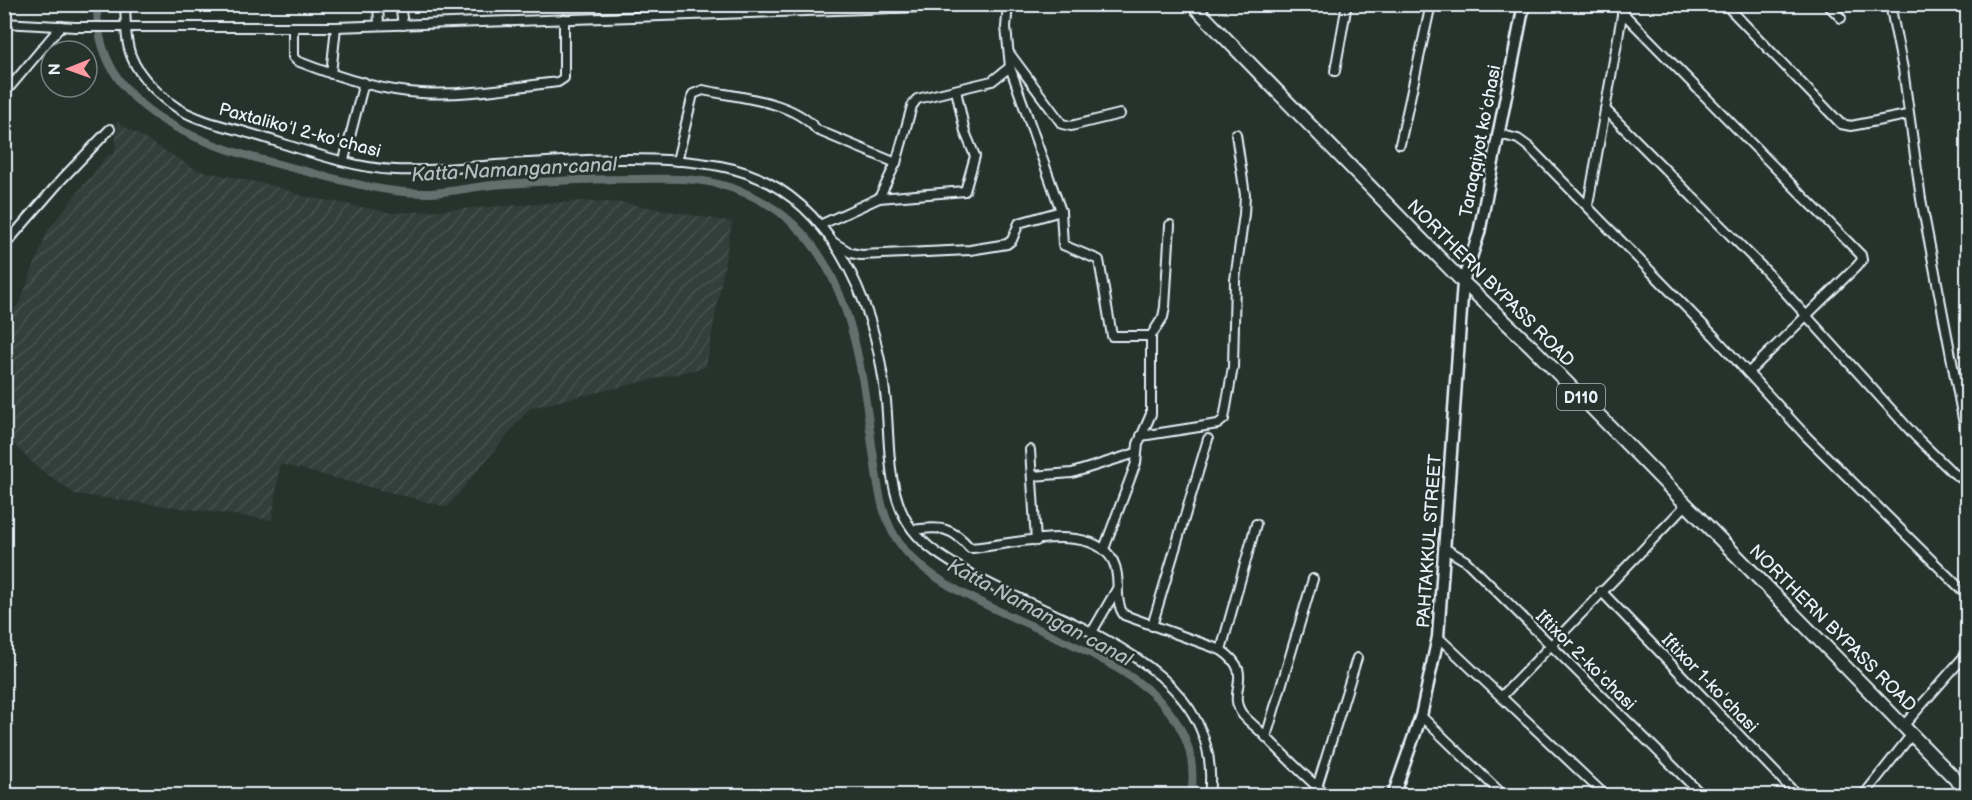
<svg xmlns="http://www.w3.org/2000/svg" width="1972" height="800" font-family="'Balsamiq Sans',sans-serif">
<style>
.industrial{fill:url(#industrial-furrows)}
.lines{fill:none;stroke-linecap:round;stroke-linejoin:round}
.canal{stroke:#636f6d;stroke-width:8}
.street-casing{stroke:#e8f1f8;stroke-width:12}
.secondary-casing{stroke:#e8f1f8;stroke-width:15}
.primary-casing{stroke:#e8f1f8;stroke-width:16}
.street{stroke:#26332d;stroke-width:8}
.secondary{stroke:#26332d;stroke-width:10}
.primary{stroke:#26332d;stroke-width:12}
.labels{text-anchor:middle;stroke-width:5;stroke-linejoin:round;paint-order:stroke}
.shield{fill:#26332d;stroke:#aeb8bb;stroke-width:1.5}
.shield-label{font-size:16px;font-weight:bold;fill:#e8f1f8}
.street-label{font-size:18px;fill:#e8f1f8;stroke:#26332d}
.water-label{font-size:20px;font-style:italic;fill:#b3bdc0;stroke:#26332d}
</style>
<defs>
<pattern id="industrial-furrows" width="10" height="10" patternUnits="userSpaceOnUse" patternTransform="scale(1.5)"><rect width="10" height="10" fill="#333f3a"/><path d="M-1 1l2-2M0 10L10 0M9 11l2-2" fill="none" stroke="#47524e"/></pattern>
</defs>
<rect width="100%" height="100%" fill="#26332d"/>
<filter id="ink" filterUnits="userSpaceOnUse"><feTurbulence type="fractalNoise" baseFrequency=".0167" numOctaves="2"/><feDisplacementMap in="SourceGraphic" scale="12" xChannelSelector="R" yChannelSelector="G"/><feConvolveMatrix kernelMatrix="1 2 1 2 8 2 1 2 1" color-interpolation-filters="sRGB"/></filter>
<g filter="url(#ink)">
<!-- industrial -->
<path class="industrial" d="M117 122 197 170 271 185 303 196 393 213 582 201 625 203 732 222 706 367 530 408 447 507 280 464 272 520 75 494 37 467 5 436V321L20 302 48 230 105 158 115 152Z"/>
<g class="lines">
<!-- canal -->
<path class="canal" d="M97 4C95 118 213 148 301 170 344 181 387 194 431 193 452 192 473 187 493 185 543 181 591 179 641 179 667 179 693 177 718 184 842 215 858 338 872 445 878 482 879 518 903 548 974 635 1214 648 1191 796"/>
<defs>
<g id="street">
<path d="M125 4C126 21 125 42 132 58 140 78 162 98 179 109 201 122 229 127 252 134 296 147 350 168 395 170 429 172 462 167 496 165 565 161 652 153 720 166 830 186 876 302 886 401 890 442 886 495 912 529 926 548 947 560 967 572 1058 625 1226 660 1209 796"/>
<path d="M378 4 379 25"/>
<path d="M400 4 403 25"/>
<path d="M701 4V14"/>
<path d="M1725 4 1841 124 1851 126 1907 115"/>
<path d="M1827 4 1841 18"/>
<path d="M1890 4 1903 69 1921 199 1968 445"/>
<path d="M1008 5 1006 27 1010 67 1061 211 1063 245 1099 260 1112 336H1151"/>
<path d="M1622 12 1861 255 1862 260 1857 266 1748 373"/>
<path d="M4 23 75 27H336L1012 4"/>
<path d="M293 27V57L297 61C335 76 379 91 421 93 465 96 514 87 558 82L564 78V19"/>
<path d="M1010 54 1062 124 1071 126 1120 114"/>
<path d="M1335 71 1347 4"/>
<path d="M331 74 336 27"/>
<path d="M4 94 61 26"/>
<path d="M1605 109 1765 270 1917 438 1952 472 1968 483"/>
<path d="M1499 134 1518 139 1529 147 1714 336 1807 437 1968 596"/>
<path d="M1400 144 1431 4"/>
<path d="M344 160 364 82"/>
<path d="M677 161 693 94 703 90C740 98 792 100 817 130L896 163"/>
<path d="M879 198 965 191 975 156 965 132 956 90"/>
<path d="M1588 205 1624 4"/>
<path d="M820 225 879 198 896 163 912 106 917 99 992 81 1010 67"/>
<path d="M833 242 851 253 861 255 970 250 1007 244 1012 240 1019 223 1061 211"/>
<path d="M4 246 62 179 110 129"/>
<path d="M1141 436 1218 424 1224 419 1233 367 1235 280 1244 214 1245 195 1236 134"/>
<path d="M1030 450 1036 541"/>
<path d="M1032 476 1072 473 1136 453"/>
<path d="M913 530C940 526 952 527 970 548 1008 546 1092 520 1113 561 1122 578 1113 600 1124 615L1221 650C1258 675 1224 691 1243 715 1250 723 1260 730 1267 738 1287 758 1306 778 1328 796"/>
<path d="M1104 549 1136 463 1138 444 1151 414V336L1163 317 1165 307 1170 225"/>
<path d="M1446 549 1466 561 1703 796"/>
<path d="M1601 591 1798 796"/>
<path d="M1152 626 1208 439"/>
<path d="M1092 632 1118 587"/>
<path d="M1438 637 1606 796"/>
<path d="M1221 650 1256 524"/>
<path d="M1502 696 1686 505"/>
<path d="M1421 716 1504 796"/>
<path d="M1904 725 1968 652"/>
<path d="M1266 737 1313 579"/>
<path d="M1317 787 1357 658"/>
<path d="M1863 796 1912 734"/>
</g>
<path id="secondary" d="M1393 796 1421 716 1438 637 1463 282 1479 233 1524 4"/>
<path id="primary" d="M1192 4 1463 282 1532 347 1968 792"/>
</defs>
<!-- street casing -->
<use href="#street" class="street-casing"/>
<!-- secondary casing -->
<use href="#secondary" class="secondary-casing"/>
<!-- primary casing -->
<use href="#primary" class="primary-casing"/>
<!-- street -->
<use href="#street" class="street"/>
<!-- secondary -->
<use href="#secondary" class="secondary"/>
<!-- primary -->
<use href="#primary" class="primary"/>
</g>
</g>
<g class="labels">
<!-- shield labels -->
<rect class="shield" x="1557" y="384" width="48" height="26" rx="4.5"/>
<g class="shield-label">
<text x="1581" y="403">D110</text>
</g>
<!-- street labels -->
<g class="street-label">
<text transform="translate(300 130) rotate(15)" y="6">Paxtalikoʻl 2-koʻchasi</text>
<text transform="translate(1480 141) rotate(-79)" y="6">Taraqqiyot koʻchasi</text>
<text transform="translate(1491 283) rotate(45)" y="6">NORTHERN BYPASS ROAD</text>
<text transform="translate(1429 541) rotate(-86)" y="6">PAHTAKKUL STREET</text>
<text transform="translate(1833 628) rotate(45)" y="6">NORTHERN BYPASS ROAD</text>
<text transform="translate(1586 660) rotate(45)" y="6">Iftixor 2-koʻchasi</text>
<text transform="translate(1710 683) rotate(46)" y="6">Iftixor 1-koʻchasi</text>
</g>
<!-- water labels -->
<g class="water-label">
<text transform="translate(514 169) rotate(-3)" y="7">Katta Namangan canal</text>
<text transform="translate(1040 612) rotate(28)" y="7">Katta Namangan canal</text>
</g>
</g>
<!-- margin -->
<rect width="1972" height="800" fill="none" stroke="#26332d" stroke-width="24"/>
<rect x="12" y="12" width="1948" height="776" fill="none" stroke="#e8f1f8" stroke-width="2" filter="url(#ink)"/>
<!-- north arrow -->
<g transform="translate(69 69) rotate(269)"><circle r="28" fill="#26332d" stroke="#747f7e" stroke-width="1.5"/>
<path d="M0-4.5L10 22L0 15L-10 22Z" fill="#ff9aa2"/>
<text y="-9" font-size="16" font-weight="bold" text-anchor="middle" fill="#e8f1f8">N</text>
</g>
</svg>
